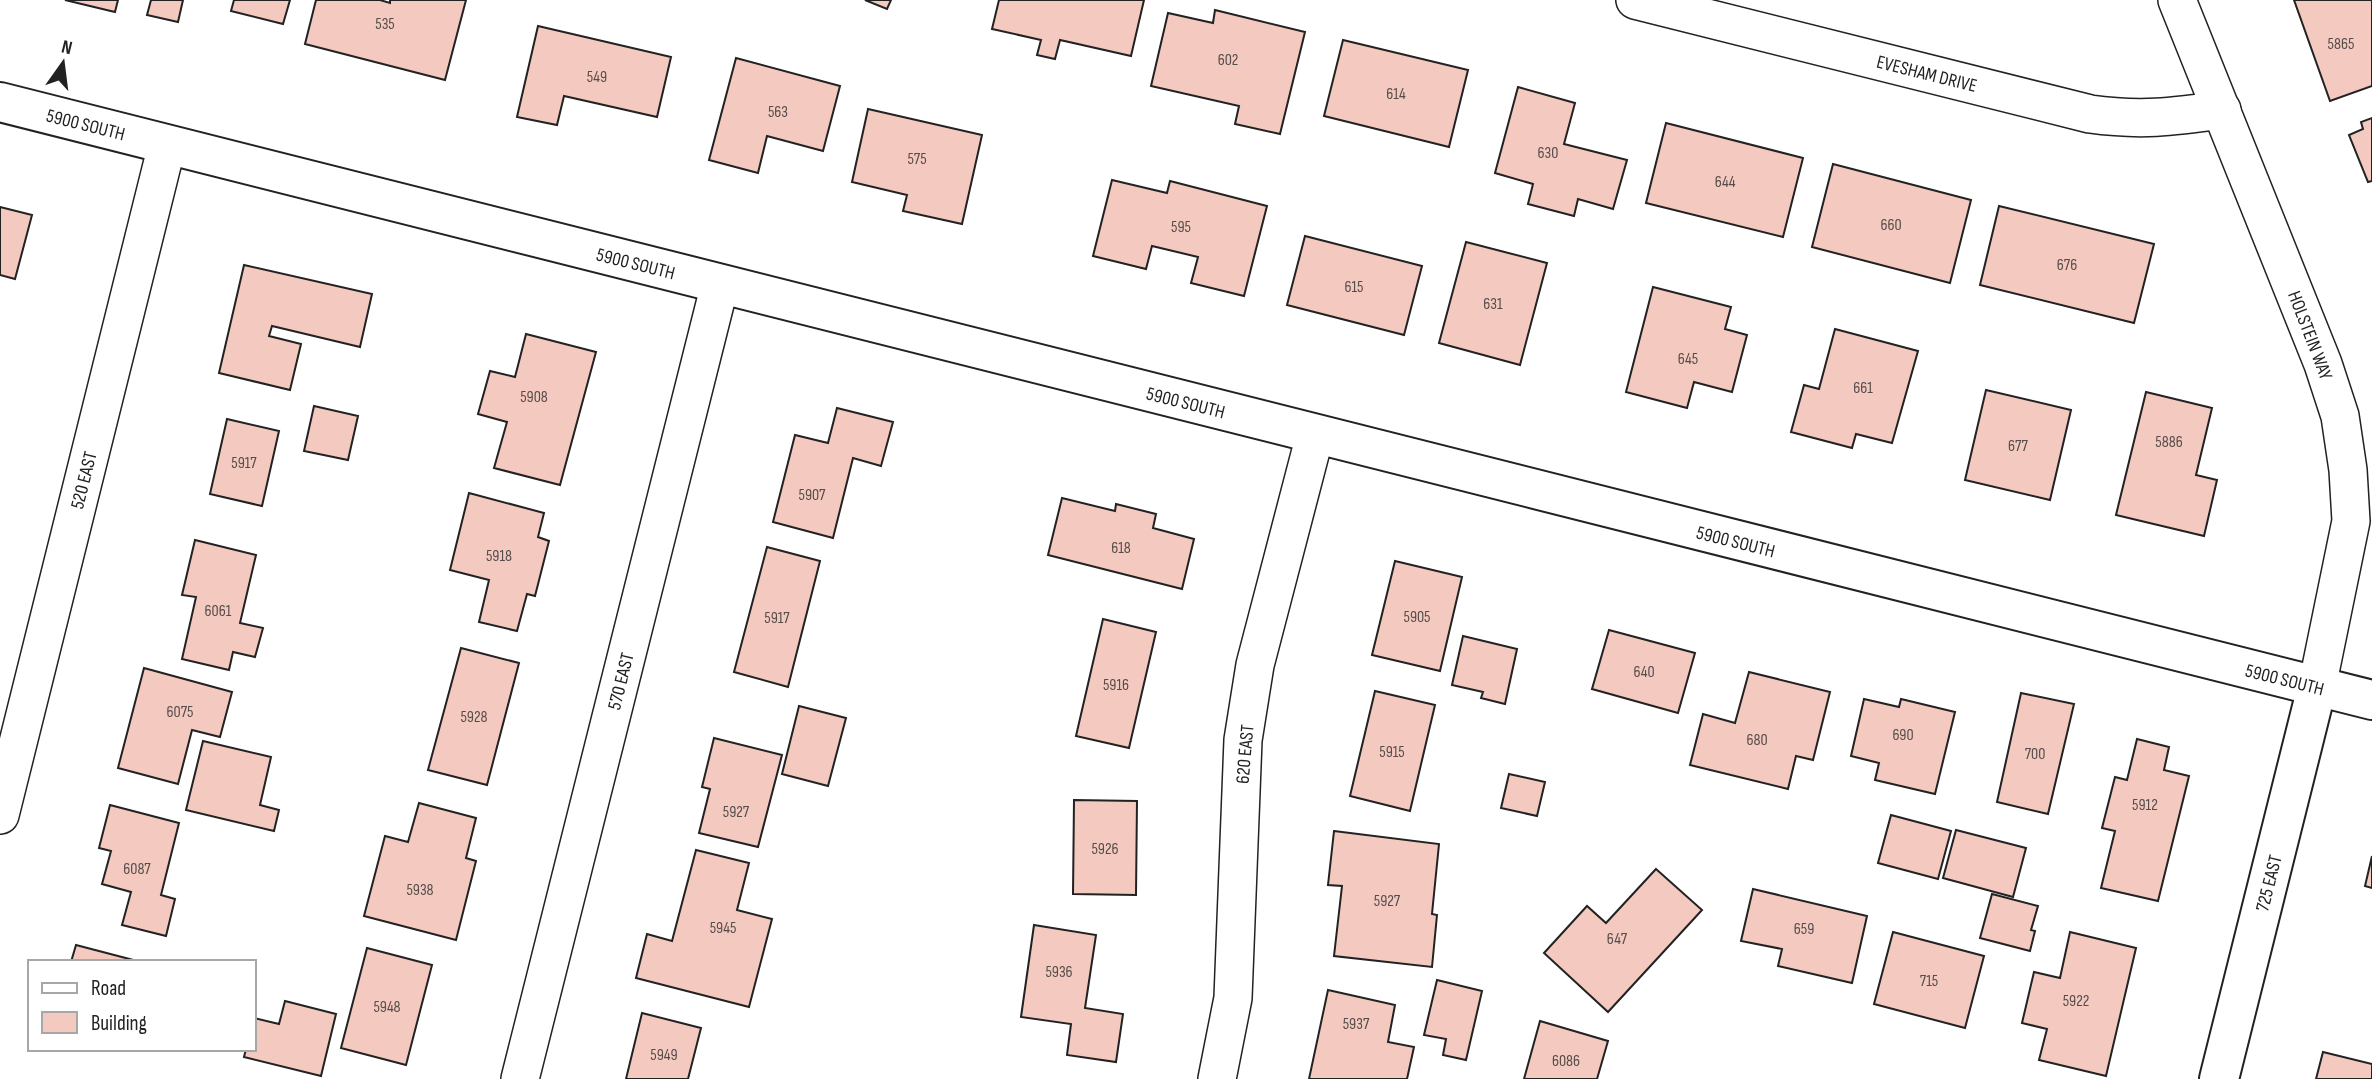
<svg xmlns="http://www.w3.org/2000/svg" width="2372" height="1079" font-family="'Sofia Sans Condensed',sans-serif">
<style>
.building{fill:#f3c9c0;stroke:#222;stroke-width:2}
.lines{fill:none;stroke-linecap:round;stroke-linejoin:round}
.street-casing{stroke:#222;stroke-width:40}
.secondary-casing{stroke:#222;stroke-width:42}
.street{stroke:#fff;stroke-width:37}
.secondary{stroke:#fff;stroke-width:38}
.labels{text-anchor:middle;stroke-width:5;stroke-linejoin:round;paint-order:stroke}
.number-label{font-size:16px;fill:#564c4a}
.street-label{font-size:19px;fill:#222;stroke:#fff}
</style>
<rect width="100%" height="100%" fill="#fff"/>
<!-- building -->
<g class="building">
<path d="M65 0H118L115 12Z"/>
<path d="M151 0H183L178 22 147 15Z"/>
<path d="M234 0H290L283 24 231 11Z"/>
<path d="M316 0H380L390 3V0H466L445 80 305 44Z"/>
<path d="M865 0H891L887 9Z"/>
<path d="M999 0H1144L1131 56 1060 40 1055 59 1037 55 1041 40 992 29Z"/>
<path d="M2294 0H2372V86L2330 101Z"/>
<path d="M1215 10 1305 32 1280 134 1235 124 1239 106 1151 86 1168 13 1213 23Z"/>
<path d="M538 26 671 57 657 117 564 96 557 125 517 117Z"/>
<path d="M1343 40 1468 70 1449 147 1324 116Z"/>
<path d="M736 58 840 86 823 151 767 136 758 173 709 160Z"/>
<path d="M1518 87 1575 103 1564 144 1627 160 1613 209 1578 199 1574 216 1528 204 1533 184 1495 173Z"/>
<path d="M868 109 982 135 962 224 903 211 907 195 852 182Z"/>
<path d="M2372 118V181L2368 182 2349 135 2363 129 2361 122Z"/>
<path d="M1666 123 1803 158 1783 237 1646 203Z"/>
<path d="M1833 164 1971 200 1950 283 1812 247Z"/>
<path d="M1112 180 1167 193 1170 181 1267 206 1244 296 1191 283 1198 257 1152 246 1146 269 1093 256Z"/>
<path d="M1999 206 2154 244 2134 323 1980 285Z"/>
<path d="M0 207 32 215 15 279 0 275Z"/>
<path d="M1305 236 1422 266 1404 335 1287 305Z"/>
<path d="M1466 242 1547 263 1520 365 1439 343Z"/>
<path d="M244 265 372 294 360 347 272 326 269 336 301 344 290 390 219 373Z"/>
<path d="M1653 287 1731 307 1725 329 1747 335 1732 392 1694 382 1687 408 1626 392Z"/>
<path d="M1835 329 1918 351 1892 443 1856 434 1852 448 1791 432 1804 385 1819 389Z"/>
<path d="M526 334 596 352 560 485 494 468 507 422 478 414 490 371 515 377Z"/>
<path d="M1986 390 2071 410 2050 500 1965 480Z"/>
<path d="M2146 392 2212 408 2196 475 2217 480 2204 536 2116 515Z"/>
<path d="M314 406 358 416 348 460 304 451Z"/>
<path d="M837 408 893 422 881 466 853 458 833 538 773 522 795 435 828 443Z"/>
<path d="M227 419 279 431 262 506 210 494Z"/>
<path d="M469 493 544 513 538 537 549 541 535 596 527 594 517 631 479 622 489 580 450 570Z"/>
<path d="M1062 498 1115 511 1116 504 1156 514 1153 528 1194 539 1182 589 1048 555Z"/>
<path d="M195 540 256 555 240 623 263 628 255 657 233 652 229 670 182 659 196 597 182 595Z"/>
<path d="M767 547 820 561 788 687 734 672Z"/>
<path d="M1395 561 1462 577 1440 671 1372 655Z"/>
<path d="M1103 619 1156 632 1129 748 1076 736Z"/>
<path d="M1609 630 1695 653 1678 713 1592 689Z"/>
<path d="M1463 636 1517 649 1505 704 1481 698 1483 692 1452 685Z"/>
<path d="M461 648 519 663 487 785 428 770Z"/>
<path d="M144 668 232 692 220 737 192 730 178 784 118 768Z"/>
<path d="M1749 672 1830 692 1813 760 1796 756 1788 789 1690 765 1703 714 1735 723Z"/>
<path d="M1375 691 1435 705 1410 811 1350 796Z"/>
<path d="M2021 693 2074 704 2048 814 1997 802Z"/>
<path d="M1864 699 1899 707 1901 699 1955 712 1935 794 1875 780 1879 763 1851 756Z"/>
<path d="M799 706 846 718 828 786 782 774Z"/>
<path d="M714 738 782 755 758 847 699 833 710 789 702 787Z"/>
<path d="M2137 739 2169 747 2164 770 2189 776 2158 901 2101 888 2115 831 2102 828 2115 777 2127 780Z"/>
<path d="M203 741 271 757 260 805 279 810 274 831 186 810Z"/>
<path d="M1509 774 1545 782 1537 816 1501 808Z"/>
<path d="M1074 800 1137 801 1136 895 1073 894Z"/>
<path d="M419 803 476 818 466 858 476 861 456 940 364 916 385 836 408 842Z"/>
<path d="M110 805 179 823 161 895 175 899 166 936 122 925 131 892 102 884 111 851 99 848Z"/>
<path d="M1891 815 1951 831 1938 879 1878 863Z"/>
<path d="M1956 830 2026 848 2013 897 1943 878Z"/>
<path d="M1334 831 1439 844 1432 914 1437 915 1432 967 1334 956 1342 886 1328 885Z"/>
<path d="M696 850 749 863 737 910 772 919 749 1007 636 978 647 934 672 941Z"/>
<path d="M2372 856V888L2365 886Z"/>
<path d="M1656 869 1702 910 1608 1012 1544 953 1587 906 1606 923Z"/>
<path d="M1753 889 1867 916 1852 983 1778 966 1782 949 1741 941Z"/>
<path d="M1992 894 2038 906 2031 930 2035 931 2030 951 1980 938Z"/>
<path d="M1034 925 1096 935 1085 1008 1123 1014 1116 1062 1067 1055 1071 1024 1021 1017Z"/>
<path d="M1893 932 1984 956 1965 1028 1874 1004Z"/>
<path d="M2070 932 2136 948 2106 1076 2039 1060 2047 1029 2022 1023 2034 972 2060 978Z"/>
<path d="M76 945 141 962H71Z"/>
<path d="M367 948 432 965 406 1065 341 1048Z"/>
<path d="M1437 980 1482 991 1466 1060 1443 1055 1446 1039 1424 1035Z"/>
<path d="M1328 990 1395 1005 1388 1042 1414 1047 1407 1079H1309Z"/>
<path d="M285 1001 336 1014 321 1076 244 1057 246 1049H254V1018L279 1024Z"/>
<path d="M642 1013 701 1028 688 1079H626Z"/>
<path d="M1540 1021 1608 1041 1597 1079H1524Z"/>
<path d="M2323 1052 2372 1064V1079H2316Z"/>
</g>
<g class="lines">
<defs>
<g id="street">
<path d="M1635 0 2090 114C2140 121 2172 117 2222 110"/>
<path d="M2177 0 2323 364 2340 416 2348 470 2351 521 2317 687"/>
<path d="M0 815 167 145"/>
<path d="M520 1079 720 284"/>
<path d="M1217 1079 1233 998 1243 740 1255 665 1315 435"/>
</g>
<g id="secondary">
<path d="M0 102 2372 700"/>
<path d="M2219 1079 2317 687"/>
</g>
</defs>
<!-- street casing -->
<use href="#street" class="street-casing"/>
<!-- secondary casing -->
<use href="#secondary" class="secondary-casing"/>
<!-- street -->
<use href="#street" class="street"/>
<!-- secondary -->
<use href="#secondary" class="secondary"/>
</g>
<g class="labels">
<!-- number labels -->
<g class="number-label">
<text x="385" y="29">535</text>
<text x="2341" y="49">5865</text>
<text x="1228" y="65">602</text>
<text x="597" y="82">549</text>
<text x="1396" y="99">614</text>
<text x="778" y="117">563</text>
<text x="1548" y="158">630</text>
<text x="917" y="164">575</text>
<text x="1725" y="187">644</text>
<text x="1891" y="230">660</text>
<text x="1181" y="232">595</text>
<text x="2067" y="270">676</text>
<text x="1354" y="292">615</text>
<text x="1493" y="309">631</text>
<text x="1688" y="364">645</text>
<text x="1863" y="393">661</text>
<text x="534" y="402">5908</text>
<text x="2169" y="447">5886</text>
<text x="2018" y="451">677</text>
<text x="244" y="468">5917</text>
<text x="812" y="500">5907</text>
<text x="1121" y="553">618</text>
<text x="499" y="561">5918</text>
<text x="218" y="616">6061</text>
<text x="1417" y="622">5905</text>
<text x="777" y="623">5917</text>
<text x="1644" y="677">640</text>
<text x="1116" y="690">5916</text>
<text x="180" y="717">6075</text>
<text x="474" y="722">5928</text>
<text x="1903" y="740">690</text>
<text x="1757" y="745">680</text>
<text x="1392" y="757">5915</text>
<text x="2035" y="759">700</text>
<text x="2145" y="810">5912</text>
<text x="736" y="817">5927</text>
<text x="1105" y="854">5926</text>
<text x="137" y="874">6087</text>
<text x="420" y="895">5938</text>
<text x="1387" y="906">5927</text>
<text x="723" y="933">5945</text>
<text x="1804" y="934">659</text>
<text x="1617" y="944">647</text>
<text x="1059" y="977">5936</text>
<text x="1929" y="986">715</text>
<text x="2076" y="1006">5922</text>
<text x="387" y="1012">5948</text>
<text x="1356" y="1029">5937</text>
<text x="664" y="1060">5949</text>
<text x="1566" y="1066">6086</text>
</g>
<!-- street labels -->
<g class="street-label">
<text transform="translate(1927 73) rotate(14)" y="7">EVESHAM DRIVE</text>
<text transform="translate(86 124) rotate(14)" y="7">5900 SOUTH</text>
<text transform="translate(636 263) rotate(14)" y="7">5900 SOUTH</text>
<text transform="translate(2311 335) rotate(69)" y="7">HOLSTEIN WAY</text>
<text transform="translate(1186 402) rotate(14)" y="7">5900 SOUTH</text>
<text transform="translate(83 480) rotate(-76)" y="7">520 EAST</text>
<text transform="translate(1736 541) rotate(14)" y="7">5900 SOUTH</text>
<text transform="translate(2285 679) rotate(14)" y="7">5900 SOUTH</text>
<text transform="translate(620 681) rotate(-76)" y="7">570 EAST</text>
<text transform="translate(1244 754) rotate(-85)" y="7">620 EAST</text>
<text transform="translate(2268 883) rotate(-76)" y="7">725 EAST</text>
</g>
</g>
<!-- legend -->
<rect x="28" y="960" width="228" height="91" fill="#ffffff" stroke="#a7a7a7" stroke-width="2"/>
<rect x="42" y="983" width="35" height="10" fill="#ffffff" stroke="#a7a7a7" stroke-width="2"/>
<text x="91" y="995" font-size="21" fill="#222222">Road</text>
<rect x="42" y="1012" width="35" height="21" fill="#f3c9c0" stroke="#a7a7a7" stroke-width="2"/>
<text x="91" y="1030" font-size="21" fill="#222222">Building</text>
<!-- north arrow -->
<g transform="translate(63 63) rotate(14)" stroke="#ffffff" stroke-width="5" paint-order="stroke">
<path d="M0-5L12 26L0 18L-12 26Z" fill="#222222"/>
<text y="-10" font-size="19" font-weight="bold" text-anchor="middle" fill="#222222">N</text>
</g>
</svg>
